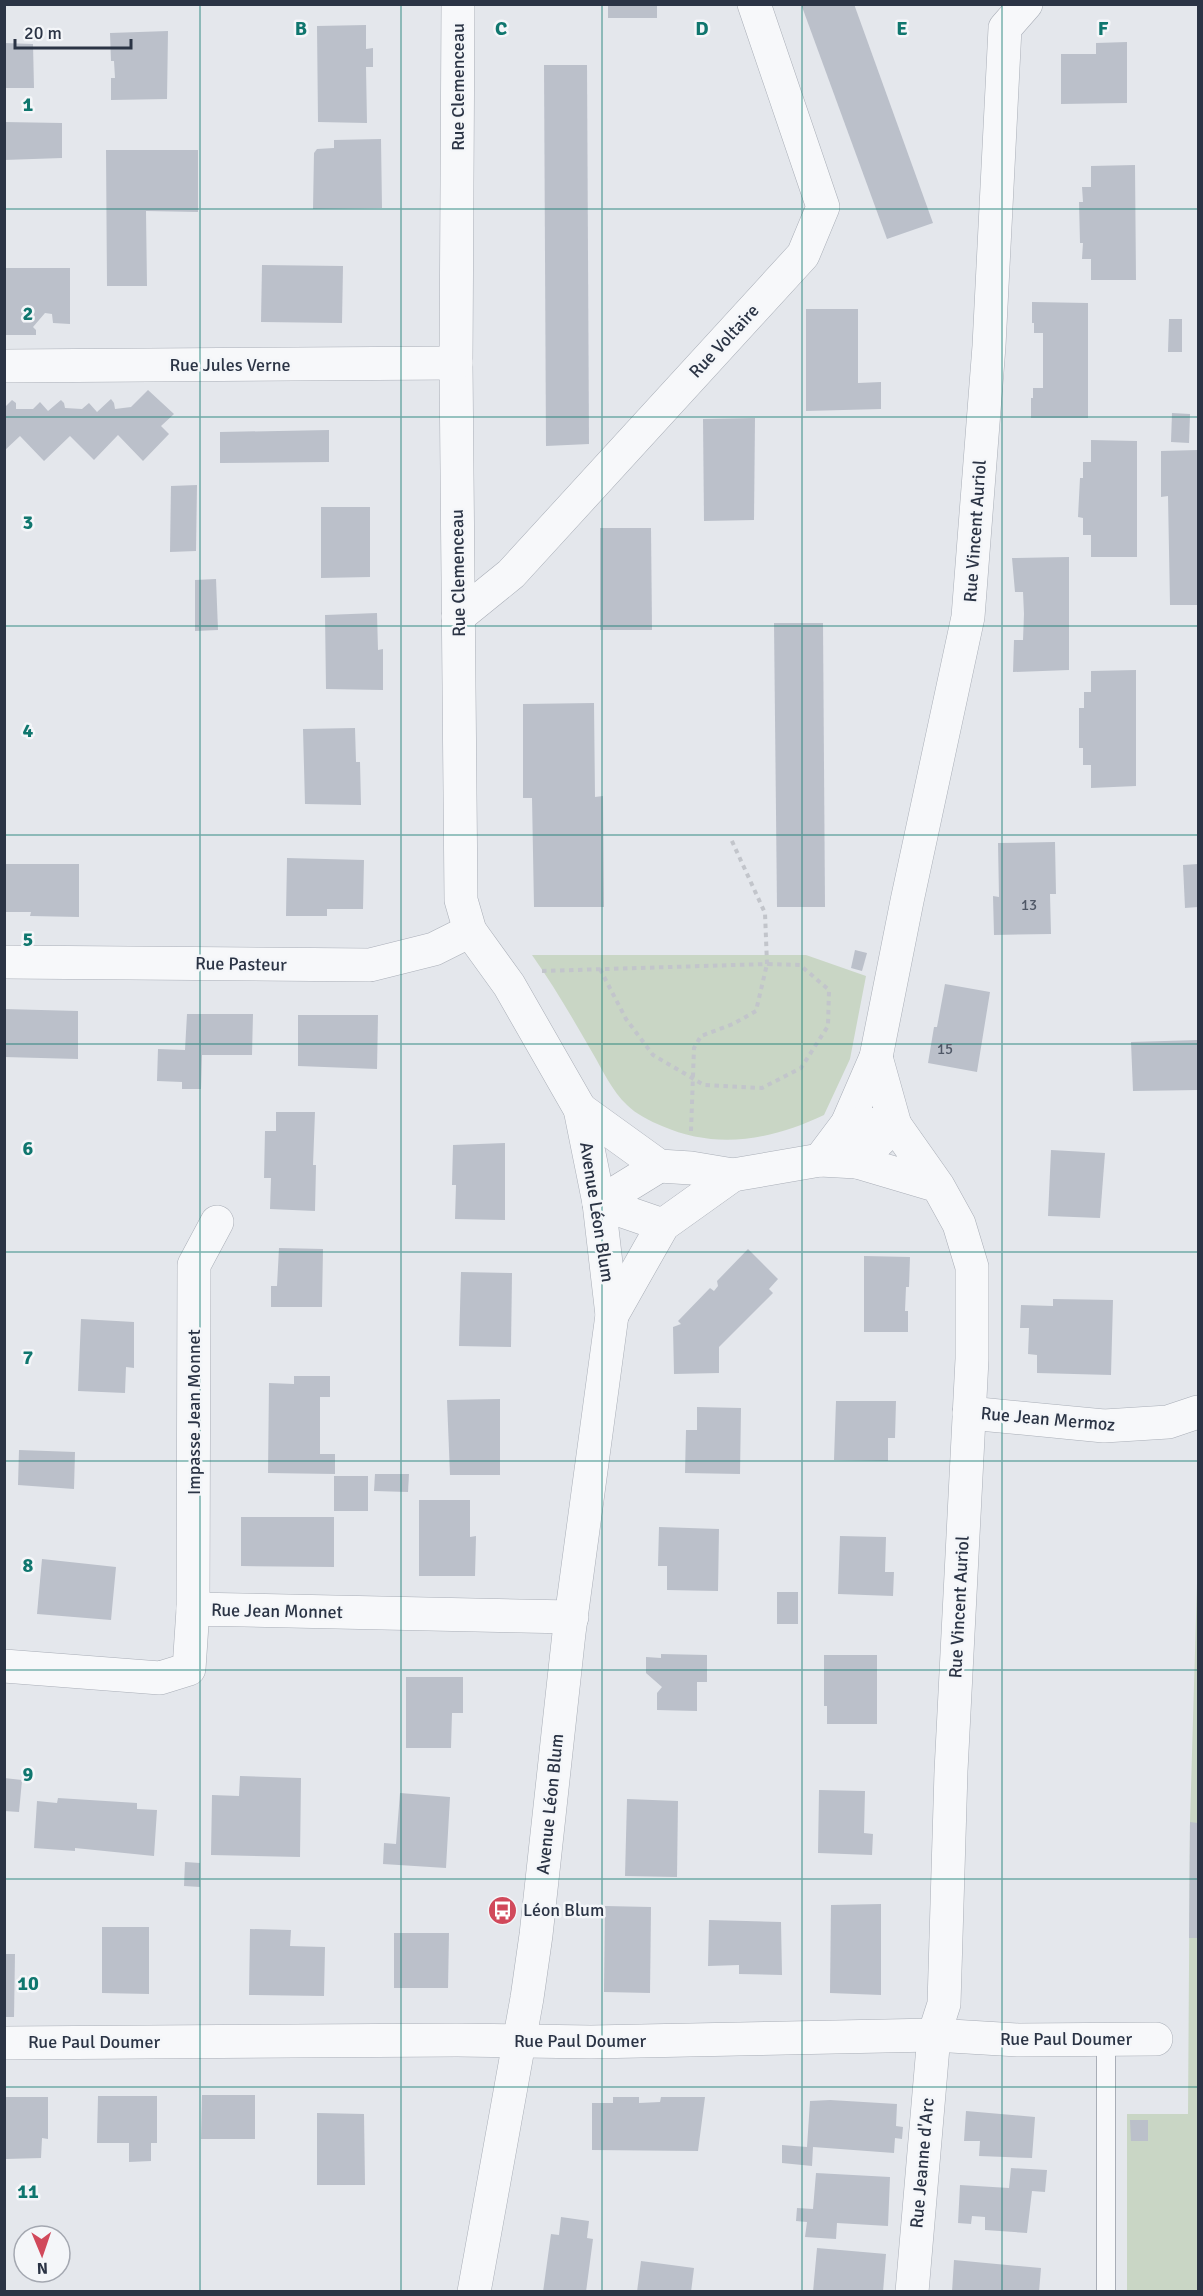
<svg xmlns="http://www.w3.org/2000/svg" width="1203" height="2296" font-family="Signika,sans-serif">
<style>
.green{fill:#c9d6c5}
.building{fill:#bbc0ca}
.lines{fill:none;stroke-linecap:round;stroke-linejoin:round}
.lane-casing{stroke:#a9aeb7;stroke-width:20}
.street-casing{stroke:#a9aeb7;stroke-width:34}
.path{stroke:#c2c5cb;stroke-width:4;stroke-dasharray:4.5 4.5;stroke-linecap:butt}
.lane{stroke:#f7f8fa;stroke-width:18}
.street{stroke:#f7f8fa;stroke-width:33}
.grid{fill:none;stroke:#0f766e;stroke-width:1.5;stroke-opacity:0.55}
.labels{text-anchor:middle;stroke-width:5;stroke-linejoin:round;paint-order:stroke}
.number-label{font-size:15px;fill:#4f5766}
.street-label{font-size:18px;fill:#2b3445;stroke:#f4f6f9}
.poi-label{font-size:18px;fill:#2b3445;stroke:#f4f6f9;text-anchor:start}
.grid-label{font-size:20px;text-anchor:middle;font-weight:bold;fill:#0f766e;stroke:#f4f6f9;stroke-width:5;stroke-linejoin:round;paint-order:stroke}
</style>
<rect width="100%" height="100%" fill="#e4e7ec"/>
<!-- green -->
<g class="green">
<path d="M532 955H806L866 976 850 1059 824 1115C771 1140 717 1150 662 1126 650 1121 636 1114 627 1105 612 1091 602 1069 592 1052 573 1019 554 986 532 955Z"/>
<path d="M1198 1549V2291L1127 2292V2114H1188L1190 1822Z"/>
</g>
<!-- building -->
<g class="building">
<rect x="608" y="4" width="49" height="14"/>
<path d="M801 4H854L933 223 887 239Z"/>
<path d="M366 25V49L373 48V67H366L367 123 318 122 317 26Z"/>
<path d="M168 31 167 99 111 100V78H115L114 61H111L110 33Z"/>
<path d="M1127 42V103L1061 104V54H1096V43Z"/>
<path d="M4 43 33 44 34 88H4Z"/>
<path d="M544 65H587L589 444 546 446Z"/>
<path d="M4 122 62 123V158L4 160Z"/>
<path d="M381 139 382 208 313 209 314 153 317 149 334 148V140Z"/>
<path d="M106 150H198V212L146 211 147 286H107Z"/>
<path d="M1135 165 1136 280H1091V259H1082L1083 243H1080L1079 202H1083L1082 187H1091V166Z"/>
<path d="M262 265 343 266 342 323 261 322Z"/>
<path d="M4 268H70V324L53 323 52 314 45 313 33 327 36 330V335H4Z"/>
<path d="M1032 302 1088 303V418H1031V398H1033V388H1043V333H1034V323H1032Z"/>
<path d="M806 309H858V383L881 382V409L806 411Z"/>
<path d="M1169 319H1182V352H1168Z"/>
<path d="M148 390 174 414 161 426 169 434 143 461 118 435 94 460 70 436 44 461 20 436 4 451V408L12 400 16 403V409H33L40 402 48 411 61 400 64 403 65 408 82 409 89 403 97 412 111 399 114 403 115 409 131 407Z"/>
<path d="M1172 413 1190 414 1189 443 1171 442Z"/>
<path d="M755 418 754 520 704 521 703 419Z"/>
<path d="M329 430V462L220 463V432Z"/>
<path d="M1091 440 1137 441V557H1091V535H1083V518L1078 517 1080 478H1083V462H1091Z"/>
<path d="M1198 450V605H1170L1168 496 1161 497V451Z"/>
<path d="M197 485 196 551 170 552 171 486Z"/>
<path d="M321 507H370V577L321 578Z"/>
<path d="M600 528H651L652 630H600Z"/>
<path d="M1069 557V670L1013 672 1014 640H1023L1024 614 1023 592H1015L1012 558Z"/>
<path d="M216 579 218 630 195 631V580Z"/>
<path d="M377 613 378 650 383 649V690L326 689 325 615Z"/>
<path d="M774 623H823L825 907H777Z"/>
<path d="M1136 670V786L1091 788V765H1083V748H1079V708H1084V692H1091V671Z"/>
<path d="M594 703 595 797 603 796 604 907H534L532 798H523V704Z"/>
<path d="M355 728 356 762H360L361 805 305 804 303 729Z"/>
<path d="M1055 842 1056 894H1050L1051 934 994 935 993 896 999 897 998 843Z"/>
<path d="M287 858 364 860 363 909H327V916H286Z"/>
<path d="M4 864H79V917L30 916 31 912H4Z"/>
<path d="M1198 864V907L1185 908 1183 865Z"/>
<path d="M855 950 867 953 862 971 851 968Z"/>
<path d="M945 984 990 992 977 1072 928 1063 934 1027H937Z"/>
<path d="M4 1009 78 1011V1059L4 1057Z"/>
<path d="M187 1014H253L252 1055H202L201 1089H182V1082L157 1081 158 1049 185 1050Z"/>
<path d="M298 1015H378L377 1069 298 1066Z"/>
<path d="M1198 1040V1090L1133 1091 1131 1042Z"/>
<path d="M276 1112H315L313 1165H316L315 1211 270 1209 271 1178H264L265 1131H276Z"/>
<path d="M505 1143V1220L455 1219 456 1185H452L453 1145Z"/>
<path d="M1051 1150 1105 1153 1100 1218 1048 1216Z"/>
<path d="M279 1248 323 1249 322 1307H271V1286H277Z"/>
<path d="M748 1249 778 1279 769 1289 773 1293 719 1347V1373L674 1374 673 1327 681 1324 678 1321 710 1288 714 1291 718 1286 717 1281Z"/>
<path d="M864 1256 910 1257 909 1287H906L905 1311H908V1332H864Z"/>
<path d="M461 1272 512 1273 511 1347 459 1346Z"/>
<path d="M1053 1299 1113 1300 1111 1375 1037 1373V1355L1028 1354 1029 1328H1020L1021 1305 1053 1306Z"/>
<path d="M81 1319 134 1322V1368L126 1367 125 1393 78 1391Z"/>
<path d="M294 1376H330V1397H320V1454H335V1474L268 1473 269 1383 294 1384Z"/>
<path d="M500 1399V1475H450L447 1400Z"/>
<path d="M836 1401H896L895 1438H888V1461L834 1460Z"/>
<path d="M697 1407 741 1408 740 1474 685 1473 686 1430H697Z"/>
<path d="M19 1450 75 1452 74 1489 18 1485Z"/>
<path d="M375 1474H409L408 1492 374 1491Z"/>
<rect x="334" y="1476" width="34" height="35"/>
<path d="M419 1500H470V1537L476 1536 475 1576H419Z"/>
<path d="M241 1517H334V1567L241 1566Z"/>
<path d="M659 1527 719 1529 718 1591 667 1590V1566H658Z"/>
<path d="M840 1536 886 1537 885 1572H894L893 1596 838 1594Z"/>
<path d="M42 1559 116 1567 111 1620 37 1614Z"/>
<rect x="777" y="1592" width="21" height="32"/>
<path d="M661 1654 707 1655V1682H697V1711L657 1710V1693L662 1687 646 1673V1657L661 1658Z"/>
<path d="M824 1655H877V1724H827V1706H824Z"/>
<path d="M406 1677H463V1713H452L451 1748H406Z"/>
<path d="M240 1776 301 1778 300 1857 211 1855 212 1795 239 1796Z"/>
<path d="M4 1778 22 1780 19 1812 4 1811Z"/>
<path d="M819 1790 865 1791 864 1833 873 1834 872 1855 818 1853Z"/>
<path d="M400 1793 450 1797 446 1868 383 1864 384 1843 396 1844Z"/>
<path d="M58 1798 137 1803V1809L157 1810 154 1856 75 1848V1851L34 1848 37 1801 57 1803Z"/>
<path d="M627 1799 678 1801 677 1877 625 1876Z"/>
<path d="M1190 1822 1198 1823V1938H1189Z"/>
<path d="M185 1862 200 1863V1887L184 1886Z"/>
<path d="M881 1904V1995L830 1993 831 1905Z"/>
<path d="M605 1906 651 1907 650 1993 604 1992Z"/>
<path d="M709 1920 781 1922 782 1975 739 1974V1965L708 1966Z"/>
<path d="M102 1927H149V1994L102 1993Z"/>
<path d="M250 1929 291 1930 290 1946 325 1947 324 1996 249 1995Z"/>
<path d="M394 1933H449L448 1988H394Z"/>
<path d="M4 1954H15L14 2017H4Z"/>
<path d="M202 2095H255V2139H201Z"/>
<path d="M98 2096H157V2143H151V2161L129 2162V2143H97Z"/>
<path d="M4 2097H48V2139L42 2138 41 2158 6 2159Z"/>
<path d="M613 2097H639V2103L660 2102 661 2097H705L698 2151 592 2150V2103H613Z"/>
<path d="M830 2100 897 2104 896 2126 903 2127 902 2139 895 2138 894 2153 813 2147 812 2166 782 2163V2145L807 2147 810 2101Z"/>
<path d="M966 2111 1035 2117 1032 2158 979 2156 980 2141H964Z"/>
<path d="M317 2113 364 2114 365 2185H317Z"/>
<path d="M1130 2120H1148V2141H1131Z"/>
<path d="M1011 2168 1047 2170 1045 2192 1032 2191 1027 2233 985 2230V2217L972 2216 971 2224 958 2223 960 2185 1009 2188Z"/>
<path d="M816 2173 890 2177 888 2226 837 2223 836 2239 805 2237 807 2222 796 2221 797 2208 813 2209Z"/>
<path d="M561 2217 589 2221 587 2238 593 2239 586 2292H543L551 2234 559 2235Z"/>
<path d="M817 2248 886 2254 883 2292H813Z"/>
<path d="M954 2260 1041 2268 1039 2292H952Z"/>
<path d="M641 2261 694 2268 691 2292H637Z"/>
</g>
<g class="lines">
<defs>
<path id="lane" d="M1106 2039V2292"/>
<g id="street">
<path d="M458 4 456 363 461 900 470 931 509 985 580 1109 599 1203 612 1315 569 1633 536 1935 527 1998 474 2292"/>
<path d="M4 366 456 363"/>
<path d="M458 617 511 574 803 255 823 207 754 4"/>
<path d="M4 962 370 965 434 949 470 931"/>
<path d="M580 1109 659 1166 691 1168 733 1175 820 1160 857 1162 895 1125 876 1057"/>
<path d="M820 1160 847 1124 876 1057 907 901 968 617 989 346 1005 28 1026 4"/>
<path d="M599 1203 659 1166"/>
<path d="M599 1203 663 1225"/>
<path d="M612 1315 663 1225 733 1175"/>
<path d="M969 1413 1104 1426 1168 1422 1198 1412"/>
<path d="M193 1609 194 1265 217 1222"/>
<path d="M4 1666 160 1678 189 1669 193 1609 572 1617"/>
<path d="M4 2043 457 2040 591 2042 934 2035 1018 2040 1156 2039"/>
<path d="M912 2292 934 2035 944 2004 951 1771 972 1359V1267L959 1224 938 1186 895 1125 847 1124 857 1162 938 1186"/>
</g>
</defs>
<!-- lane casing -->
<use href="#lane" class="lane-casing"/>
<!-- street casing -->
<use href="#street" class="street-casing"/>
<!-- path -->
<g class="path">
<path d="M600 969 626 1019 653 1055 704 1085 762 1088 801 1068 828 1026 829 990 800 965 767 964 756 1011 733 1024 701 1036 694 1048 691 1131"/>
<path d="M542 971 767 964 765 913 731 839"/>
</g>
<!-- lane -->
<use href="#lane" class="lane"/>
<!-- street -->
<use href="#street" class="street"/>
</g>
<!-- grid -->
<path class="grid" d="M200 4V2292M401 4V2292M602 4V2292M802 4V2292M1002 4V2292M4 209H1198M4 417H1198M4 626H1198M4 835H1198M4 1044H1198M4 1252H1198M4 1461H1198M4 1670H1198M4 1879H1198M4 2087H1198"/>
<!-- icons -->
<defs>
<symbol id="bus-disc" viewBox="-11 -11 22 22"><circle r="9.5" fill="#d1495b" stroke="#f4f6f9"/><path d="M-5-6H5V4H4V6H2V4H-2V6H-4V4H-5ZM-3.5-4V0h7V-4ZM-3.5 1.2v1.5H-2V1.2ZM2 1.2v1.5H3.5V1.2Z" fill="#fff"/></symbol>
</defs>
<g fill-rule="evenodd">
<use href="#bus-disc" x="486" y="1894" width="33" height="33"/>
</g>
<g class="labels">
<!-- number labels -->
<g class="number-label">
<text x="1029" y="910">13</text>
<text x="945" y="1054">15</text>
</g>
<!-- street labels -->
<g class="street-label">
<text transform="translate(458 87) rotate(-90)" y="6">Rue Clemenceau</text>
<text transform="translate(724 341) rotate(-47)" y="6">Rue Voltaire</text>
<text x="230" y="371">Rue Jules Verne</text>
<text transform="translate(975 531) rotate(-86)" y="6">Rue Vincent Auriol</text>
<text transform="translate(458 573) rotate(-91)" y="6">Rue Clemenceau</text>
<text transform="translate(241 964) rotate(1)" y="6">Rue Pasteur</text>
<text transform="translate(597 1212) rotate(81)" y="6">Avenue Léon Blum</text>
<text transform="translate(194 1412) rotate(-90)" y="6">Impasse Jean Monnet</text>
<text transform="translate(1048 1419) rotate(5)" y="6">Rue Jean Mermoz</text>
<text transform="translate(959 1607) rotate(-87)" y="6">Rue Vincent Auriol</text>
<text transform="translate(277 1611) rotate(1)" y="6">Rue Jean Monnet</text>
<text transform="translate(550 1804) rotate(-84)" y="6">Avenue Léon Blum</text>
<text x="1066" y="2045">Rue Paul Doumer</text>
<text x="580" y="2047">Rue Paul Doumer</text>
<text x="94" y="2048">Rue Paul Doumer</text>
<text transform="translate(922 2163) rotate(-85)" y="6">Rue Jeanne d'Arc</text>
</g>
<!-- poi labels -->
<g class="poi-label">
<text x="523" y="1916">Léon Blum</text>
</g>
</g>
<g class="grid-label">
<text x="301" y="35">B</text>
<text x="501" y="35">C</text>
<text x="702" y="35">D</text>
<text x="902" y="35">E</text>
<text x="1103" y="35">F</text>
<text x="28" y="111">1</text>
<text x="28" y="320">2</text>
<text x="28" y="529">3</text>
<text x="28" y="737">4</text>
<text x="28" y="946">5</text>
<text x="28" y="1155">6</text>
<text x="28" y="1364">7</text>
<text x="28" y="1572">8</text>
<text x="28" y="1781">9</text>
<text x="28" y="1990">10</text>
<text x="28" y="2198">11</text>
</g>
<!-- border -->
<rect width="1203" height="2296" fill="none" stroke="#2b3445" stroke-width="12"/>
<!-- north arrow -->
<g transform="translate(42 2254) rotate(178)"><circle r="28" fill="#f4f6f9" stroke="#a4a8b1" stroke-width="1.5"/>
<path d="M0-4.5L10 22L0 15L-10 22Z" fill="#d1495b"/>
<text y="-9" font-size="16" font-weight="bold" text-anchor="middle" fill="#2b3445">N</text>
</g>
<!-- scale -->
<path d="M15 39v9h116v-9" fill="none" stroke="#2b3445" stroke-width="3"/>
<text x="24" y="39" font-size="18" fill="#2b3445" stroke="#f4f6f9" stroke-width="4.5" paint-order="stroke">20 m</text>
</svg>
